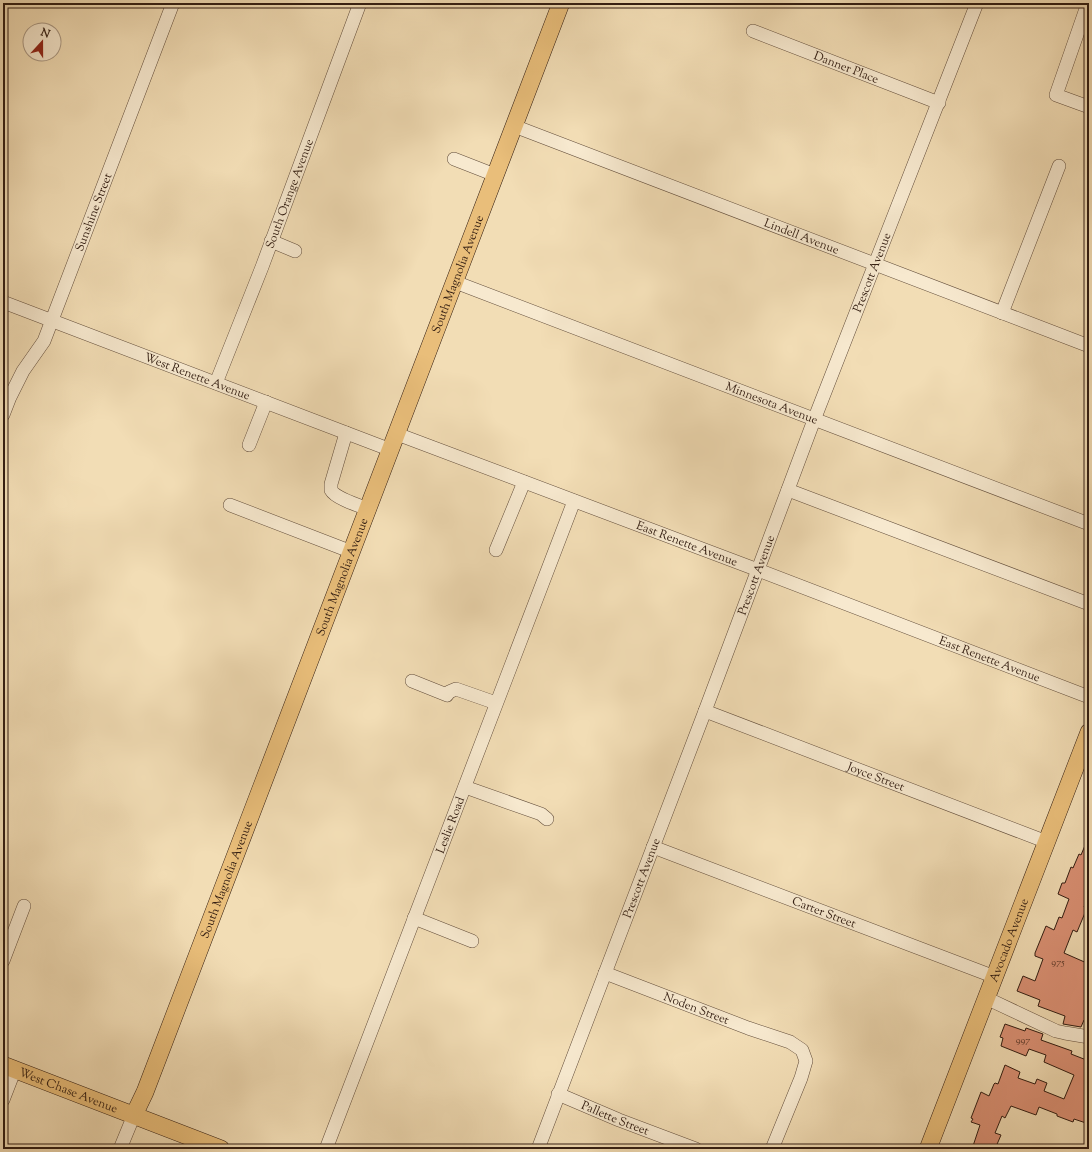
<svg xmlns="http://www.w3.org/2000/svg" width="1092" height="1152" font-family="'Sorts Mill Goudy',serif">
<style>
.building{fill:#db9175;stroke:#321d12}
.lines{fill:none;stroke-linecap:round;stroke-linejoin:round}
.minor-casing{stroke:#624d3b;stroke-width:14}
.major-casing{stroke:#321d12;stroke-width:18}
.minor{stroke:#f7e9cf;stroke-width:13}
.major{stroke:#e9be7a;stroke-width:17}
.labels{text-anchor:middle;stroke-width:3;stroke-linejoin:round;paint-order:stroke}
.number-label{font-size:10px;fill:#5c3a2b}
.street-label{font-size:12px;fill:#321d12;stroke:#f7e9cf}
</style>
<rect width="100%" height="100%" fill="#f2ddb5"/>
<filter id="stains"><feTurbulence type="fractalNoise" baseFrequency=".005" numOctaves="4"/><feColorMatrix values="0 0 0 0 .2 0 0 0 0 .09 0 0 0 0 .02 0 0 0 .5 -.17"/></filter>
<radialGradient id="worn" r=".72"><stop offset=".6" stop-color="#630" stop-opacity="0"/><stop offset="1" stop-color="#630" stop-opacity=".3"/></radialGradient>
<!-- building -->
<g class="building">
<path d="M1089 836V889L1087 894 1089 895 1084 907 1087 908 1077 932 1073 930 1064 953 1089 964V1021L1084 1020 1081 1027 1063 1024 1065 1016 1038 1006 1040 1000 1017 991 1023 976 1035 981 1043 959 1035 956V953L1046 926 1054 930 1059 917 1062 918 1069 899 1058 894 1062 883H1065L1071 867 1073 868 1079 854 1081 855Z"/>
<path d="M1005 1024 1025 1031 1026 1028 1043 1034 1041 1040 1072 1051 1071 1054 1089 1061V1124L1074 1119 1073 1122 1057 1116V1114L1039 1107 1036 1115 1011 1106 1005 1118 1002 1116 995 1133 1001 1135 995 1149H972L980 1125 971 1122 973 1119 971 1118 981 1092 989 1096 994 1084 995 1083 998 1084 1005 1065 1020 1072 1018 1078 1035 1084 1037 1079 1047 1083 1044 1091 1064 1099 1074 1075 1044 1062 1046 1055 1029 1049 1026 1056 1001 1046 1003 1038 1000 1037Z"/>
</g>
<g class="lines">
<defs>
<g id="minor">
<path d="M1088 3 1056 95 1089 107"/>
<path id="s1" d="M753 31 939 103"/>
<path id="s2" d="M514 126 1089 346"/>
<path d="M454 159 495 175"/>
<path d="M271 241 295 251"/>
<path id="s3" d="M455 282 1089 524"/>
<path id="s4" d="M3 302 391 450"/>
<path d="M1002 313 1059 166"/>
<path id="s5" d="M216 383 262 267 360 3"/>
<path id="s6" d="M3 415 10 397 23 371 44 341 173 3"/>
<path d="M346 433 331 484C331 486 331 489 331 490 335 498 360 506 368 509"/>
<path id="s7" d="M397 434 758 570 1089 697"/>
<path d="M249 445 266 402"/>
<path d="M788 490 1089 604"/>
<path d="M230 505 352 552"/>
<path d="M496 550 524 482"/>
<path d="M412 681 447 695 449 692 456 689 496 703"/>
<path id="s8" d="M705 711 1047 842"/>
<path d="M465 787 541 814 547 819"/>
<path id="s9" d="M653 847 995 977"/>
<path d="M414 918 472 941"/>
<path d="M3 961 24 906"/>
<path id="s10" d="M605 973 748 1028 790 1042 802 1050 806 1061 801 1078 772 1149"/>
<path d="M986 998 1056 1031 1065 1033 1089 1037"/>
<path id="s11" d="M558 1094 619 1120 696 1149"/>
<path d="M3 1100 15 1069"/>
<path d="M120 1149 134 1115"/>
<path id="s12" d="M326 1149 574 501"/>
<path id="s13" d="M538 1149 705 711 814 420 977 3"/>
</g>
<g id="major">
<path id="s14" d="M3 1065 221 1149"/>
<path id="s15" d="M134 1115 145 1092 561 3"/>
<path id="s16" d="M928 1149 1089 732"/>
</g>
</defs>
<!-- minor casing -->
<use href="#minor" class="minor-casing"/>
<!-- major casing -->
<use href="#major" class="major-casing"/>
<!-- minor -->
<use href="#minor" class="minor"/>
<!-- major -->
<use href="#major" class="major"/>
</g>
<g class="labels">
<!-- number labels -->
<g class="number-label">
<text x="1058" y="965">975</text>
<text x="1023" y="1043">997</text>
</g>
<!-- street labels -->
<g class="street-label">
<text dy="4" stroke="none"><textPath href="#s1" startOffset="100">Danner Place</textPath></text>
<text dy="4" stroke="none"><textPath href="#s5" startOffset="203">South Orange Avenue</textPath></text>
<text dy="4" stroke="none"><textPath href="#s6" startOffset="223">Sunshine Street</textPath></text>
<text dy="4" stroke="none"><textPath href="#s2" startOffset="308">Lindell Avenue</textPath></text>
<text dy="4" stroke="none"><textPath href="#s13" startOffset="938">Prescott Avenue</textPath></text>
<text dy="4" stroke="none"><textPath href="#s15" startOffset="901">South Magnolia Avenue</textPath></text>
<text dy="4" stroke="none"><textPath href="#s4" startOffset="208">West Renette Avenue</textPath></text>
<text dy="4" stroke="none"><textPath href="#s3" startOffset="339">Minnesota Avenue</textPath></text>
<text dy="4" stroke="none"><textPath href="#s7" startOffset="310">East Renette Avenue</textPath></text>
<text dy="4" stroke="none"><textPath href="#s13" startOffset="614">Prescott Avenue</textPath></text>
<text dy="4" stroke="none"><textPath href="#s15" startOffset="577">South Magnolia Avenue</textPath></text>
<text dy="4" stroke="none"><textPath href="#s7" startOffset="634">East Renette Avenue</textPath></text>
<text dy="4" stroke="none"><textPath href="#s8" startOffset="183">Joyce Street</textPath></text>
<text dy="4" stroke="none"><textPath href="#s12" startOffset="347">Leslie Road</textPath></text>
<text dy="4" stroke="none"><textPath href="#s13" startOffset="290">Prescott Avenue</textPath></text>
<text dy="4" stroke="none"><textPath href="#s15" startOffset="253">South Magnolia Avenue</textPath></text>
<text dy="4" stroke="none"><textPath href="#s9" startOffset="183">Carter Street</textPath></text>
<text dy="4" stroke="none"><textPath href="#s16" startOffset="224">Avocado Avenue</textPath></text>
<text dy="4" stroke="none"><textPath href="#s10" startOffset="98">Noden Street</textPath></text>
<text dy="4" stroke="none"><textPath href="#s14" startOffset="70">West Chase Avenue</textPath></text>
<text dy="4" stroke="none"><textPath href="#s11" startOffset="62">Pallette Street</textPath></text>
</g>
</g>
<!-- margin -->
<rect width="1092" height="1152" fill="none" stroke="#f2ddb5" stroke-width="16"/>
<rect x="4" y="4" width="1084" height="1144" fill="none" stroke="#321d12" stroke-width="2"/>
<rect x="8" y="8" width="1076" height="1136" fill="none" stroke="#321d12"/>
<!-- north arrow -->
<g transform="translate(42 42) rotate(21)"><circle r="19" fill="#f7e9cf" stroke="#a89783"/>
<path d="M0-3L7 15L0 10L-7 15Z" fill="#8f2418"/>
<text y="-6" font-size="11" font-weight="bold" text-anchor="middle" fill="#321d12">N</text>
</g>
<rect width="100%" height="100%" filter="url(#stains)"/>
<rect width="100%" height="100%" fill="url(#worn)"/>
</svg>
